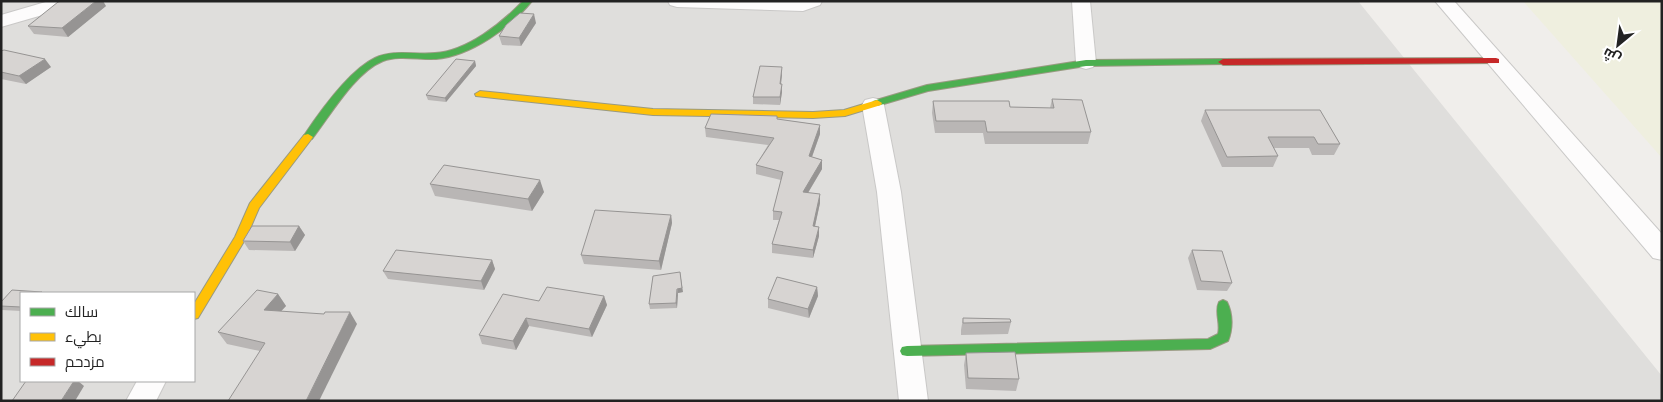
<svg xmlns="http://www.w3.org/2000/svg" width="1663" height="402" font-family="Mulish,Cairo,sans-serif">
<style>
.residential{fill:#dfdedc;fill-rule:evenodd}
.farmland{fill:#efefdf}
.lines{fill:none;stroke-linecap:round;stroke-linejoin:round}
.street-casing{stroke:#c9c8c7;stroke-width:2}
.fast-casing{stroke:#999a82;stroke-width:2}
.slow-casing{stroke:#999a82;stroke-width:2}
.jam-casing{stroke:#999a82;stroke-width:2}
.street{fill:#fdfcfc;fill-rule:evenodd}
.fast{fill:#4caf50;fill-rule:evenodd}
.slow{fill:#ffc107;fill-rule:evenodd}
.jam{fill:#c62828;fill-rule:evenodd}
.wall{fill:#b9b6b5}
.shaded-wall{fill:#969493}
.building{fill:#d7d4d2;stroke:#969493}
</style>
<rect width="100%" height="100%" fill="#f0eeeb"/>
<!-- residential -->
<path class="residential" d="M1 1H1358L1662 376V401H1ZM21 293H194V381H21Z"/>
<!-- farmland -->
<path class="farmland" d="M1523 1H1662V158Z"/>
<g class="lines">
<defs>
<g id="street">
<path d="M49 1H79L77 5 1 27V15Z"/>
<path d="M668 1H822L820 5 803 11 677 7 670 5Z"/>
<path d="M1072 1H1090L1096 63 1093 67 1086 69 1079 67 1076 63Z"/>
<path d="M1435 1H1454L1662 234V260L1653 258Z"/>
<path d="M873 98 881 100 884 105 901 192 928 401H899L877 192 862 105 865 100Z"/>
<path d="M137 381H166L156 401H126Z"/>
</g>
<g id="fast">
<path d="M523 1H532C511 27 471 56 436 59 419 60 399 55 383 61 355 72 330 116 312 139H304L303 137C319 113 348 71 375 58 393 49 415 55 435 53 467 51 502 23 523 1Z"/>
<path d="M1223 59 1226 60V64L1086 66 928 91 877 106 872 103 873 101 927 85 1086 60Z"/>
<path d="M1223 300 1227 302C1233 314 1233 329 1228 341L1210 349 907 356 902 355 900 351 902 347 907 346 1208 339 1218 334C1221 323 1214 312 1219 302Z"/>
</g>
<g id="slow">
<path d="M480 91 653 109 813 112 844 110 877 100 882 103 881 105 845 116 813 118 653 115 476 96 475 94Z"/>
<path d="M308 134 313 137 259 208 246 238 198 318 194 319V304L235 237 250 203 304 135Z"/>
</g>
<path id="jam" d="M1496 58 1499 59V63L1223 65 1218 62 1223 59Z"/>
</defs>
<!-- street casing -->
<use href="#street" class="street-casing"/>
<!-- fast casing -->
<use href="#fast" class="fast-casing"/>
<!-- slow casing -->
<use href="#slow" class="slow-casing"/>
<!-- jam casing -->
<use href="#jam" class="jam-casing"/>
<!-- street -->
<use href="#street" class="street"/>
<!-- fast -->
<use href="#fast" class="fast"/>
<!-- slow -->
<use href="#slow" class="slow"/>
<!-- jam -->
<use href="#jam" class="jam"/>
</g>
<!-- wall -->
<g class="wall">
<path d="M106 6 68 37 34 34 28 26Z"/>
<path d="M536 23 521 46 502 45 499 36Z"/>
<path d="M1 51 51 67 26 84 1 79Z"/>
<path d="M475 61 476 66 446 102 428 100 426 95Z"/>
<path d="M782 74 781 84 782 92 780 105 753 104V97Z"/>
<path d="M1052 99 1091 132 1088 144H985L983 133H935L932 113 933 101 1010 107 1050 108Z"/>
<path d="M1205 110H1320L1340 144 1334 155H1312L1309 148H1274L1278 156 1273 167H1222L1201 121Z"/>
<path d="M777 116V119L820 125V134L812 157 822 160V169L808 193 820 203 815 226 819 236 813 258 772 253V244L779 220H773V211L781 180 756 174V165L768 145 706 137 705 128Z"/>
<path d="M430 184 544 192 532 211 435 196Z"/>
<path d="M671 215 672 223 661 270 584 264 581 255Z"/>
<path d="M299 226 305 235 295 251 249 250 243 241Z"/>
<path d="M1192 250 1232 283 1227 291 1197 290 1188 258Z"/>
<path d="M492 260 495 269 484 290 388 279 383 271Z"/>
<path d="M653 276 683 292 678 293 677 308 650 309 649 304Z"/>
<path d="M817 287 818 296 809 318 768 308V299Z"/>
<path d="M21 293V311L2 310 1 309V302Z"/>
<path d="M278 294 286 306 281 311 357 324 260 351 227 344 218 332Z"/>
<path d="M604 296 607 305 592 337 529 326 516 350 482 344 479 335 539 301Z"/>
<path d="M963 318 1011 322 1008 334 961 335V330Z"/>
<path d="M966 353 1019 379 1016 391 966 389 964 365Z"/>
</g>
<!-- shaded-wall -->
<g class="shaded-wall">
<path d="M96 1H103L106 6 68 37 62 28Z"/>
<path d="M534 14 536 23 521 46 519 38Z"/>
<path d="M45 59 51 67 26 84 19 76Z"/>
<path d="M475 61 476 66 446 102 445 98Z"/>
<path d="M782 67V74L780 92V84Z"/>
<path d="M782 84V92L780 105V97Z"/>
<path d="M820 125V134L809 165V156Z"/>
<path d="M822 160V169L803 201V192Z"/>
<path d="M540 180 544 192 532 211 528 199Z"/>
<path d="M820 194V203L813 235V226Z"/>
<path d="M671 215 672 223 661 270 659 261Z"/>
<path d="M299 226 305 235 295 251 290 242Z"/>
<path d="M819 227V236L813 258V250Z"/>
<path d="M492 260 495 269 484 290 481 281Z"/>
<path d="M680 272 683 292 678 293 677 308 676 303Z"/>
<path d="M817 287 818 296 809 318 808 309Z"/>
<path d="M278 294 286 306 272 321 264 310Z"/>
<path d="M604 296 607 305 592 337 589 329Z"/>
<path d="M350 312 357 324 319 401H306Z"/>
<path d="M526 318 529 326 516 350 513 341Z"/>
<path d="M74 381H78L84 386 75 401H61Z"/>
</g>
<!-- building -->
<g class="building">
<path d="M62 1H96L62 28 28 26 58 2Z"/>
<path d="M520 13 534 14 519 38 499 36 506 25Z"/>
<path d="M4 50 45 59 19 76 1 72V51Z"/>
<path d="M456 59 475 61 445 98 426 95Z"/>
<path d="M760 66 782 67 780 84H782L780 97H753Z"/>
<path d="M1052 99 1082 100 1091 132H987L985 121H936L933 101H1009L1010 107 1054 108Z"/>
<path d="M1205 110H1320L1340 144H1318L1314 137H1268L1278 156 1227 157Z"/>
<path d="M711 114 777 116V119L820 125 809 156 822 160 803 192 820 194 813 226 819 227 813 250 772 244 782 212 773 211 783 172 756 165 774 138 705 128Z"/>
<path d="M444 165 540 180 528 199 430 184Z"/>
<path d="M595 210 671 215 659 261 581 255Z"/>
<path d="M252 226H299L290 242 243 241Z"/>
<path d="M396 250 492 260 481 281 383 271Z"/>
<path d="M1192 250 1222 251 1232 283 1201 281Z"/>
<path d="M680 272 682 288 677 289 676 303 649 304 653 276Z"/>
<path d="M777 277 817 287 808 309 768 299Z"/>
<path d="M547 287 604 296 589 329 526 318 513 341 479 335 503 294 539 301Z"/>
<path d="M12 290 42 292 40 293H21V307L1 306V302Z"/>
<path d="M257 290 278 294 264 310 324 314 325 312H350L306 401H228L265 343 218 332Z"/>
<path d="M963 318 1010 319 1011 322 963 323Z"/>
<path d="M1015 352 1019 379 968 378 966 353Z"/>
<path d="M26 381H74L61 401H12Z"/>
</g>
<!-- border -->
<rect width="1663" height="402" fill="none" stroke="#222222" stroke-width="5"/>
<!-- legend -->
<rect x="20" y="292" width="175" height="90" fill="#ffffff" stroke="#a7a7a7"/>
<rect x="30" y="308" width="25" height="8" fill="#4caf50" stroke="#a7a7a7"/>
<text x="65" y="317" font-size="15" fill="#222222">سالك</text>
<rect x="30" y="333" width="25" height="8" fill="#ffc107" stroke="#a7a7a7"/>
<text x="65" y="342" font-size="15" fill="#222222">بطيء</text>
<rect x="30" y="358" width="25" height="8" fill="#c62828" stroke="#a7a7a7"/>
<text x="65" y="367" font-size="15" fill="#222222">مزدحم</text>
<!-- north arrow -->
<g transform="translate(1618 45) rotate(209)" stroke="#ffffff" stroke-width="4" paint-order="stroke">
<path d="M0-4L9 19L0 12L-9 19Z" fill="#222222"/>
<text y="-8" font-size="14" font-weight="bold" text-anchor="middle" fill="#222222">ش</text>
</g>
</svg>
